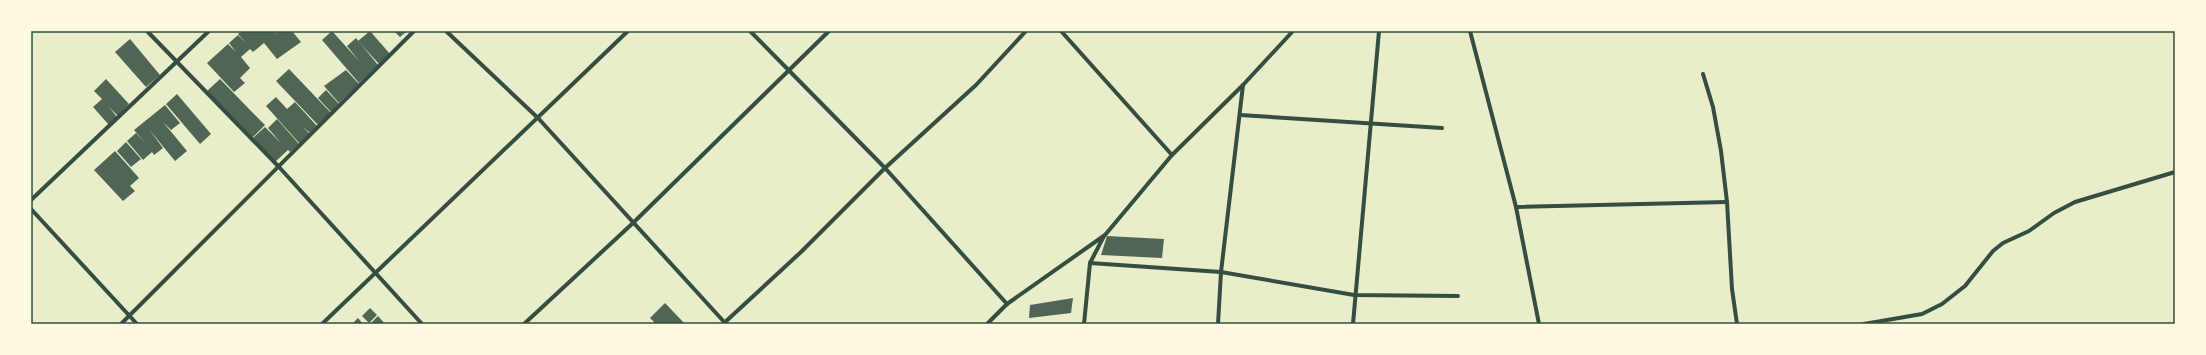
<svg xmlns="http://www.w3.org/2000/svg" width="2206" height="355" font-family="Ubuntu,sans-serif">
<style>
.building{fill:#4f6655}
.lines{fill:none;stroke-linecap:round;stroke-linejoin:round}
.minor{stroke:#344e41;stroke-width:4}
.neatline{fill:none;stroke:#344e41;stroke-width:1.5}
</style>
<rect width="100%" height="100%" fill="#e9edc9"/>
<!-- building -->
<g class="building">
<path d="M242 31H273L277 35 274 31H292L301 42 277 59 264 43 253 52 250 49 241 57 250 68 240 78 245 83 234 92 207 63 228 44 236 52 229 43 238 35 246 43 238 34Z"/>
<path d="M332 31 359 61 347 46 356 38 378 65 359 83 322 40Z"/>
<path d="M370 31 390 54 379 64 358 41Z"/>
<path d="M394 31H407L400 37Z"/>
<path d="M130 39 160 75 146 87 115 52Z"/>
<path d="M289 69 331 113 318 125 276 81Z"/>
<path d="M346 70 359 84 339 103 324 86Z"/>
<path d="M106 79 129 104 118 116 109 107 117 117 109 125 93 107 102 99 94 91Z"/>
<path d="M220 79 251 111 246 115 251 111 265 125 252 138 207 91Z"/>
<path d="M326 90 339 104 331 112 318 98Z"/>
<path d="M177 94 211 134 200 144 166 104Z"/>
<path d="M276 97 287 109 295 102 317 126 310 133 303 127 310 134 300 144 266 106Z"/>
<path d="M165 105 180 123 171 130 163 122 187 151 175 161 148 128 163 148 154 155 152 152 143 160 127 141 136 133 147 145 134 130Z"/>
<path d="M277 119 299 144 290 152 288 150 275 162 253 138 265 127 281 143 268 128Z"/>
<path d="M126 142 141 159 131 167 117 151Z"/>
<path d="M115 151 139 178 130 186 135 191 123 201 94 170Z"/>
<path d="M1107 236 1164 239 1162 258 1101 255Z"/>
<path d="M1073 298 1071 313 1029 318 1030 305Z"/>
<path d="M665 303 685 324H656L650 318Z"/>
<path d="M370 308 377 315 369 323 362 316Z"/>
<path d="M378 316 385 324H370Z"/>
<path d="M358 318 363 324H352Z"/>
</g>
<g class="lines">
<!-- minor -->
<g class="minor">
<path d="M147 31 279 167 422 324"/>
<path d="M446 31 538 118 726 324"/>
<path d="M750 31 885 168 1007 304"/>
<path d="M1061 31 1172 155"/>
<path d="M1470 31 1516 207 1539 324"/>
<path d="M1703 74 1713 107 1721 151 1727 202 1732 289 1737 324"/>
<path d="M1240 115 1442 128"/>
<path d="M31 200 209 31"/>
<path d="M1516 207 1727 202"/>
<path d="M31 209 137 324"/>
<path d="M1090 263 1221 272 1354 295 1458 296"/>
<path d="M121 324 414 31"/>
<path d="M322 324 628 31"/>
<path d="M524 324 633 223 829 31"/>
<path d="M723 324 801 252 885 168 976 85 1026 31"/>
<path d="M987 324 1007 304 1105 235 1172 155 1243 85 1293 31"/>
<path d="M1084 324 1090 263 1104 236"/>
<path d="M1218 324 1221 272 1243 85"/>
<path d="M1353 324 1379 31"/>
<path d="M1864 324 1922 314 1942 304 1965 286 1993 251 2003 243 2029 231 2054 213 2075 202 2175 172"/>
</g>
</g>
<!-- border -->
<rect width="2206" height="355" fill="none" stroke="#fefae0" stroke-width="64"/>
<rect x="32" y="32" width="2142" height="291" class="neatline"/>
</svg>
